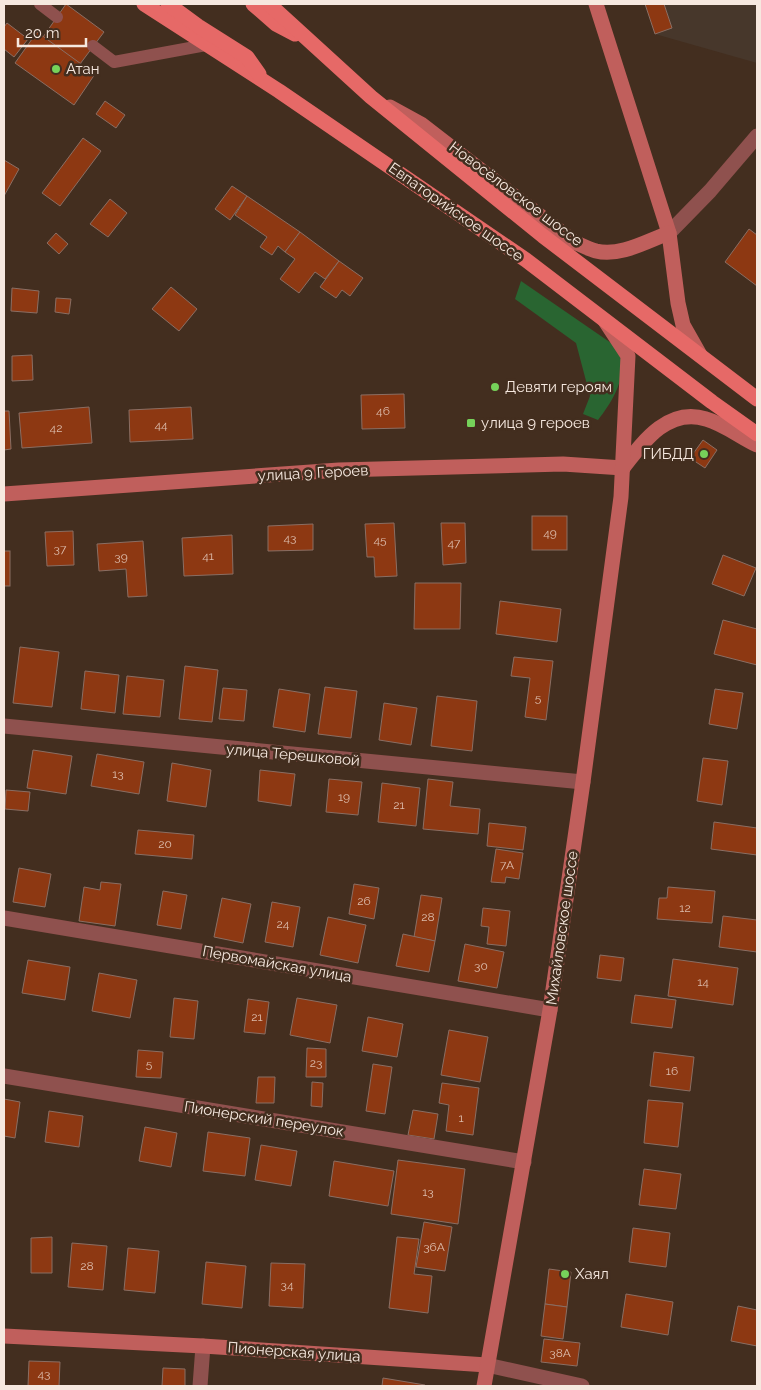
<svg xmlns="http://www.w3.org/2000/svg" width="761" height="1390" font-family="Raleway,sans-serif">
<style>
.commercial{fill:#47372b}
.green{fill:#296531}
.building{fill:#8d3812;stroke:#8a6e63}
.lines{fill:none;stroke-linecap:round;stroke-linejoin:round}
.lane{stroke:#8f514e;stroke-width:12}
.street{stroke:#8f514e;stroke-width:15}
.secondary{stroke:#c05f5c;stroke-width:15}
.primary{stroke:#e66967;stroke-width:15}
.poi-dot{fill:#76d25a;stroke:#432e1f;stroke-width:2}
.labels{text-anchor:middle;stroke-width:5;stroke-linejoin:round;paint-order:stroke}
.number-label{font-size:12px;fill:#dcbcac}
.poi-label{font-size:15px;fill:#f6e8df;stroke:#432e1f;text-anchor:start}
.street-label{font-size:15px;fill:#f6e8df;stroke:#432e1f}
</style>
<rect width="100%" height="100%" fill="#432e1f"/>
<!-- commercial -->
<path class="commercial" d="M645 4H757V63L655 34Z"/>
<!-- green -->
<path class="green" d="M521 281 614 345C616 349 620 354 621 359 626 380 610 405 598 420L583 414 590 396 576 343 515 299Z"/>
<!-- building -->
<g class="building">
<path d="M66 4 104 32 80 64 43 37Z"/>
<path d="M645 4H664L672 28 655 34Z"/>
<path d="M7 23 28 39 14 57 4 49V27Z"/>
<path d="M37 32 95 74 74 105 15 63Z"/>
<path d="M105 101 125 115 116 128 96 114Z"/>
<path d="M83 138 101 151 60 206 42 193Z"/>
<path d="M4 160 19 169 4 196Z"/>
<path d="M232 186 247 196 230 220 215 209Z"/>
<path d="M247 196 300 232 285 252 278 246 272 255 260 247 267 237 235 215Z"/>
<path d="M110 199 127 213 108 237 90 224Z"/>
<path d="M749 229 757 235V286L725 262Z"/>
<path d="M300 232 339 261 325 279 315 272 299 293 280 279 295 259 285 252Z"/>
<path d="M56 233 68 244 59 254 47 243Z"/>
<path d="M339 261 363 278 350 296 342 290 336 298 320 287Z"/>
<path d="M171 287 197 309 179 331 152 309Z"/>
<path d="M12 288 39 291 37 313 11 311Z"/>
<path d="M56 298 71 299 69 314 55 312Z"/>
<path d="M32 355 33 380 12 381V356Z"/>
<path d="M404 394 405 428 362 429 361 395Z"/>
<path d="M89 407 92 443 22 448 19 413Z"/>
<path d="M191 407 193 439 130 442 129 410Z"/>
<path d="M4 411H9L11 449 4 450Z"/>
<path d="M703 440 717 450 705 468 690 458Z"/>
<rect x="532" y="516" width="35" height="34"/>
<path d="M394 523 397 576 375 577 374 557H367L365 524Z"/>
<path d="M441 523H465L466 563 443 565Z"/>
<path d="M313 524V550L268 551V526Z"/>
<path d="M73 531 74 565 47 566 45 532Z"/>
<path d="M232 535 233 574 184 576 182 538Z"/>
<path d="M143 541 147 596 128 597 126 569 99 571 97 544Z"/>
<rect x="4" y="551" width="6" height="35"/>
<path d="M723 555 756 568 744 596 712 584Z"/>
<path d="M415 583H461L460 629H414Z"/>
<path d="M500 601 561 609 557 642 496 634Z"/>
<path d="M723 620 757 629V665L714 654Z"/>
<path d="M20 647 59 652 52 707 13 703Z"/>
<path d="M514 657 553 661 546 720 525 717 530 678 511 676Z"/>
<path d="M185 666 218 670 212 722 179 719Z"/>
<path d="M85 671 119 675 115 713 81 709Z"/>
<path d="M127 676 164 680 160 717 123 714Z"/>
<path d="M325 687 357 691 351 738 318 734Z"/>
<path d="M223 688 247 690 244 721 219 719Z"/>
<path d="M279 689 310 694 305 732 273 727Z"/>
<path d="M715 689 743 693 737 729 709 724Z"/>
<path d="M437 696 477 701 472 751 431 746Z"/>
<path d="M384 703 417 708 411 745 379 740Z"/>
<path d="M33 750 72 756 66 794 27 788Z"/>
<path d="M97 754 144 762 139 794 91 786Z"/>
<path d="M703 758 728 761 722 805 697 801Z"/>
<path d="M172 763 211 770 206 807 167 801Z"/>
<path d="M260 770 295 774 291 806 258 801Z"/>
<path d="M329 779 362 782 358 815 326 812Z"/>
<path d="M428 779 453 782 450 806 480 809 478 834 423 829Z"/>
<path d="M382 783 420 788 416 826 378 822Z"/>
<path d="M6 790 30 792 28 811 5 809Z"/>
<path d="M714 822 757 828V855L711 849Z"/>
<path d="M489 823 526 827 523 850 487 846Z"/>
<path d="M138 830 194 835 192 859 135 854Z"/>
<path d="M496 849 523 853 519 879 506 877 505 883 491 882Z"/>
<path d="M19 868 51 874 45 907 13 902Z"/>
<path d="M101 882 121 884 115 926 79 921 84 887 100 890Z"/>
<path d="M354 884 379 888 374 919 349 914Z"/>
<path d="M668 887 715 891 712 923 657 919 659 898H667Z"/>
<path d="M163 891 187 895 181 929 157 925Z"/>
<path d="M421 895 442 898 435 941 414 937Z"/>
<path d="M222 898 251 904 243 943 214 937Z"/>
<path d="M272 902 300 907 293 947 265 942Z"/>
<path d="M483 908 510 911 506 946 487 944 489 927 481 926Z"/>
<path d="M723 916 757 920V952L719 947Z"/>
<path d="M328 917 366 925 358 963 320 955Z"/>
<path d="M403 934 435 941 429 972 396 966Z"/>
<path d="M465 944 504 952 497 988 458 981Z"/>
<path d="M600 955 624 958 621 981 597 978Z"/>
<path d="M673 959 738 968 733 1005 668 996Z"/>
<path d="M28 960 70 967 65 1000 22 993Z"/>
<path d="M99 973 137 980 130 1018 92 1011Z"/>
<path d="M635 995 676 1000 672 1028 631 1023Z"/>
<path d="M174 998 198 1001 194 1039 170 1037Z"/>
<path d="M297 998 337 1005 330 1043 290 1035Z"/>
<path d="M248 999 269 1002 265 1034 244 1032Z"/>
<path d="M368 1017 403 1024 397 1057 362 1051Z"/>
<path d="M449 1030 488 1037 480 1082 441 1075Z"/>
<path d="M307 1048 326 1049V1077H306Z"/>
<path d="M138 1050 163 1052 161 1078 136 1077Z"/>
<path d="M654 1052 694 1057 690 1091 650 1086Z"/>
<path d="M373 1064 392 1067 385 1114 366 1111Z"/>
<path d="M258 1077H275L274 1103H256Z"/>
<path d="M312 1082 323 1083 322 1107 311 1106Z"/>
<path d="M442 1083 479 1088 473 1135 446 1131 449 1105 439 1103Z"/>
<path d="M4 1099 20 1102 15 1138 4 1136Z"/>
<path d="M648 1100 683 1103 678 1147 644 1143Z"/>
<path d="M413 1110 438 1114 434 1139 408 1135Z"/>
<path d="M49 1111 83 1116 79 1147 45 1142Z"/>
<path d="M145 1127 177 1133 171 1167 139 1161Z"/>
<path d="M208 1132 250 1138 245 1176 203 1171Z"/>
<path d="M261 1145 297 1151 291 1186 255 1180Z"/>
<path d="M398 1160 465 1169 458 1224 391 1214Z"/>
<path d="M334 1161 394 1171 388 1206 329 1196Z"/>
<path d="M644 1169 681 1174 676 1209 639 1205Z"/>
<path d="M424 1222 452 1227 445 1271 416 1267Z"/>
<path d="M633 1228 670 1233 666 1267 629 1262Z"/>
<path d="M52 1237V1273H31V1238Z"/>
<path d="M397 1237 419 1239 414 1274 432 1276 428 1313 389 1308Z"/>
<path d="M72 1243 107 1246 103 1290 68 1287Z"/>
<path d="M128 1248 159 1251 155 1293 124 1290Z"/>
<path d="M206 1262 246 1266 242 1308 202 1304Z"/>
<path d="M271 1263 305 1264 303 1308 269 1306Z"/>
<path d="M549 1269 571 1272 567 1307 545 1304Z"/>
<path d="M626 1294 673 1302 668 1335 621 1327Z"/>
<path d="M545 1304 567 1307 563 1339 541 1336Z"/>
<path d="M738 1306 757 1310V1346L731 1341Z"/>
<path d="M544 1339 580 1343 577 1366 541 1362Z"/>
<path d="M29 1361 60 1362 59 1386H28Z"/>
<path d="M163 1368 185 1369V1386H162Z"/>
<path d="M383 1378 425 1385V1386H382Z"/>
</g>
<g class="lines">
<!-- lane -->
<g class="lane">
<path d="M40 4 57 17"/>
<path d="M93 46 114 62 206 45"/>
</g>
<!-- street -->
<g class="street">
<path d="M669 233 710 191 757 136"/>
<path d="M4 726 583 782"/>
<path d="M4 918 550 1010"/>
<path d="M4 1076 524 1162"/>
<path d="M487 1365 582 1386"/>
<path d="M200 1386 203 1346"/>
</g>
<!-- secondary -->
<g class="secondary">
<path d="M596 4 669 233 678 303 683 325 700 355"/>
<path d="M390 107 421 124 574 242C581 245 589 249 596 251 620 257 647 241 669 233"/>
<path d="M623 468C643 442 668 407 706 419 724 424 740 437 757 445"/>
<path d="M4 494 339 470 563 464 623 468"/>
<path d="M4 1336 203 1346 487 1365"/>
<path d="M484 1386 550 1010 583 782 621 497 628 356 605 321"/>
</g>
<!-- primary -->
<g class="primary">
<path d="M144 4 279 91 526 260 712 402 757 434"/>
<path d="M168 4 198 26 247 57 259 74"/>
<path d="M253 4 276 24 295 34"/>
<path d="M269 4 371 97 543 236 757 399"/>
</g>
</g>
<!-- markers -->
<g class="poi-dot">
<circle cx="56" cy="69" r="5"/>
<circle cx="495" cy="387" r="5"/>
<rect x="466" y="418" width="10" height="10" rx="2.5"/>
<circle cx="704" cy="454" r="5"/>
<circle cx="565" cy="1274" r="5"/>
</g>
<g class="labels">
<!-- number labels -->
<g class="number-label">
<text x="383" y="415">46</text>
<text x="161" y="429">44</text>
<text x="56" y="432">42</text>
<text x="550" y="537">49</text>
<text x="290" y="542">43</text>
<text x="380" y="544">45</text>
<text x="454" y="547">47</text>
<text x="60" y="553">37</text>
<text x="208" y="560">41</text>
<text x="121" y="561">39</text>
<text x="538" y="702">5</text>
<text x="118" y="778">13</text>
<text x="344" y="801">19</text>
<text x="399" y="809">21</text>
<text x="165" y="848">20</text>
<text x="507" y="869">7А</text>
<text x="364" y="905">26</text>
<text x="685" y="912">12</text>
<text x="428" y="921">28</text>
<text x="283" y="928">24</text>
<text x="481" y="970">30</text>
<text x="703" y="986">14</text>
<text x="257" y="1021">21</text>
<text x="316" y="1067">23</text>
<text x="149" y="1068">5</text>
<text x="672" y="1075">16</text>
<text x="461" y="1122">1</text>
<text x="428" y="1196">13</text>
<text x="434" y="1251">36А</text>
<text x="87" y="1270">28</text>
<text x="287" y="1289">34</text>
<text x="560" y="1357">38А</text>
<text x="44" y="1378">43</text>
</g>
<!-- poi labels -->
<g class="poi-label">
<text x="66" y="74">Атан</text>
<text x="505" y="392">Девяти героям</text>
<text x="481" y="428">улица 9 героев</text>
<text x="694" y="459" text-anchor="end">ГИБДД</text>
<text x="575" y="1279">Хаял</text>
</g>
<!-- street labels -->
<g class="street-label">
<text transform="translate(516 194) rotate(37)" y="5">Новосёловское шоссе</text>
<text transform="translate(456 212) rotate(35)" y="5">Евпаторийское шоссе</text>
<text transform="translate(313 473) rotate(-3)" y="5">улица 9 Героев</text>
<text transform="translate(293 755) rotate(5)" y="5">улица Терешковой</text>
<text transform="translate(562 928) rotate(-82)" y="5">Михайловское шоссе</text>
<text transform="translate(277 964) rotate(10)" y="5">Первомайская улица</text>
<text transform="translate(264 1119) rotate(9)" y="5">Пионерский переулок</text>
<text transform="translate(294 1352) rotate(4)" y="5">Пионерская улица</text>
</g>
</g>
<!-- border -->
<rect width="761" height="1390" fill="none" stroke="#f6e8df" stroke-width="10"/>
<!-- scale -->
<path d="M18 38v8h68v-8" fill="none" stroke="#f6e8df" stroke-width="2.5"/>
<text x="25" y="38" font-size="15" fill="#f6e8df" stroke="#432e1f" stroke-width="4" paint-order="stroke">20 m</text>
</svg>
